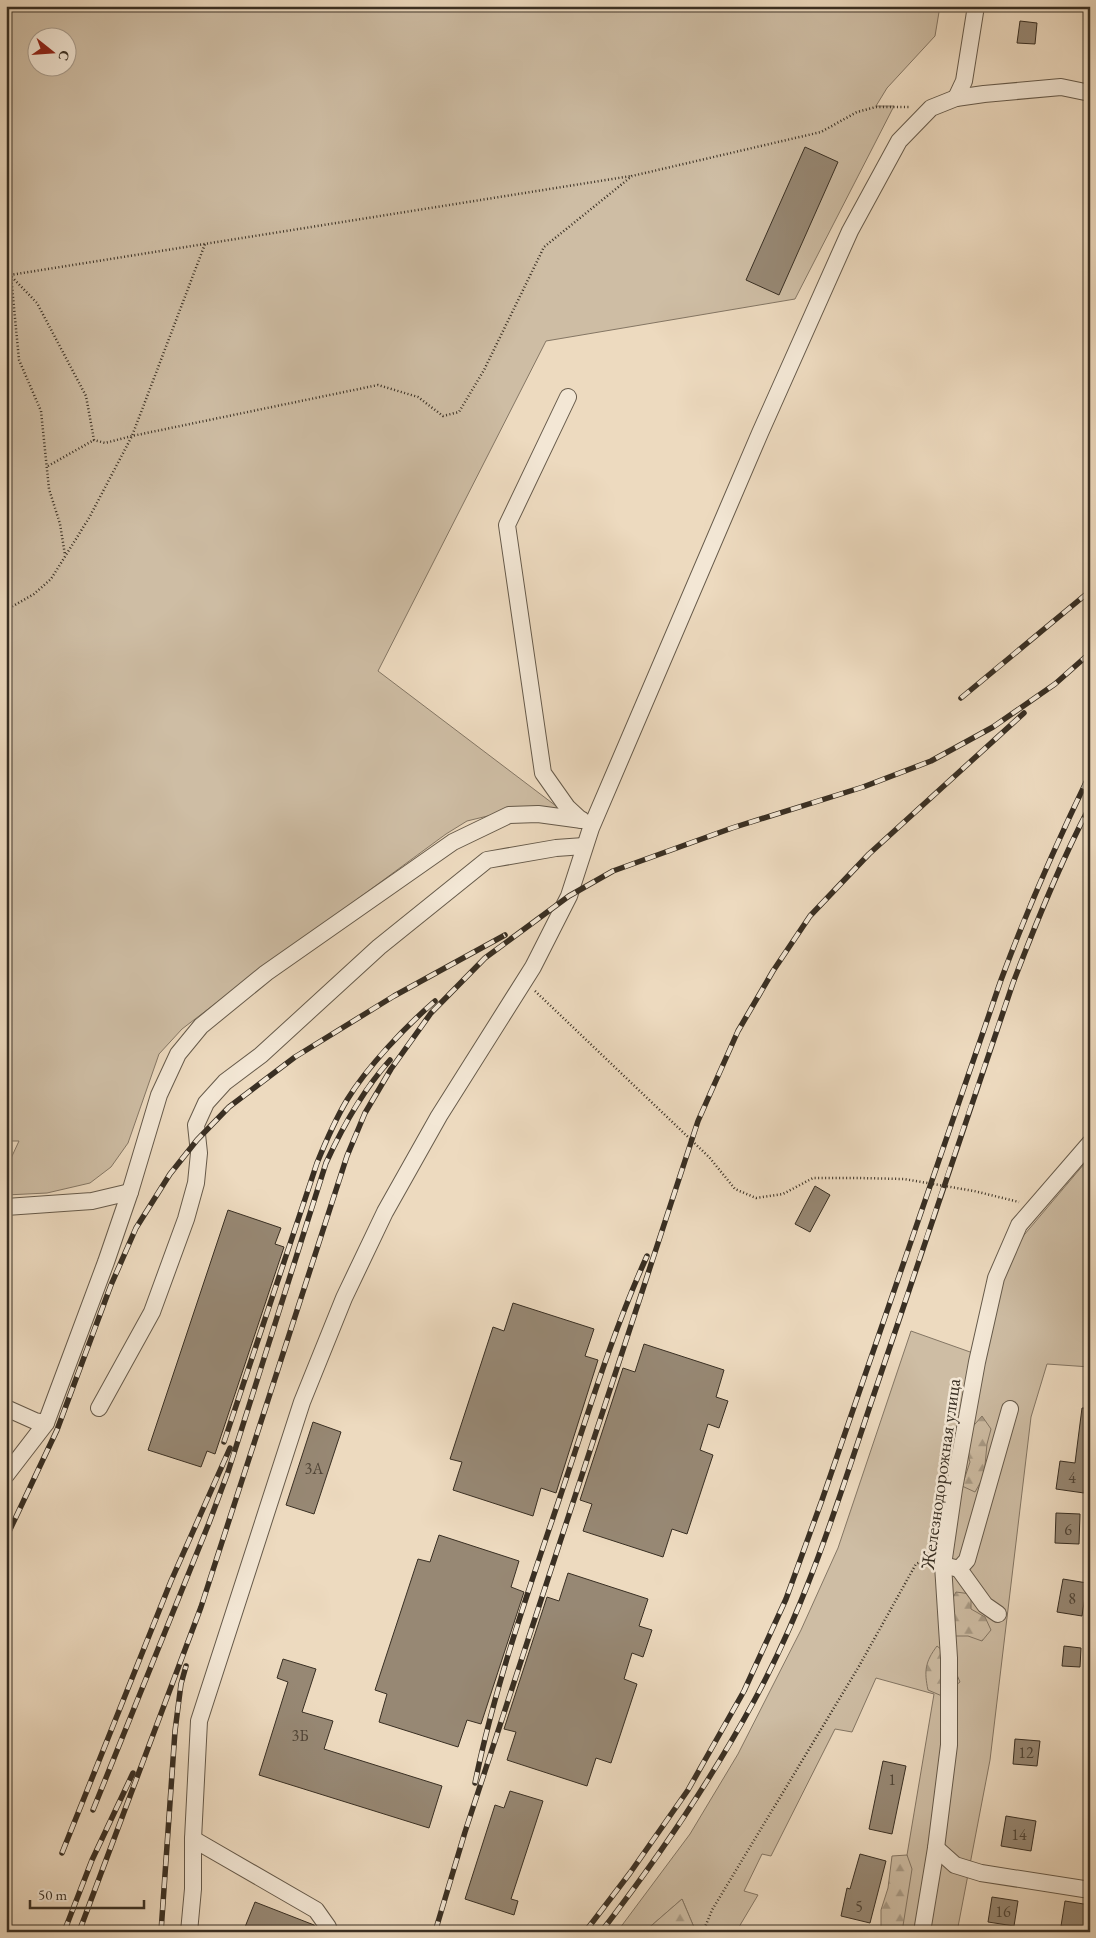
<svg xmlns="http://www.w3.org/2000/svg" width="1096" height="1938" font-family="'EB Garamond',serif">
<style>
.green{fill:#cebda4;stroke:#847664;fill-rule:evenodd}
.forest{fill:url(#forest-firs);stroke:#847664}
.building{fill:#978874;stroke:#392f23}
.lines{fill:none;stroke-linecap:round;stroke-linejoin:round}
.minor-casing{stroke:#665a4a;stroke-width:18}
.path{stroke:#392f23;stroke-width:2.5;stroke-dasharray:1 2.5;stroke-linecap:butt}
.minor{stroke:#f3e7d5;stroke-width:16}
.rail-casing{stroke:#392f23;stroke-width:5.5}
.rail{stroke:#f3e7d5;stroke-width:4;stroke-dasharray:11;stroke-linecap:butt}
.labels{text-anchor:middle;stroke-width:5;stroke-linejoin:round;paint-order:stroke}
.number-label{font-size:16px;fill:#504537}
.street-label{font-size:19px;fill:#392f23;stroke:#f3e7d5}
</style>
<defs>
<pattern id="forest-firs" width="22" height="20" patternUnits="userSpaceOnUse" patternTransform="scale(1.25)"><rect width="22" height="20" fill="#cebda4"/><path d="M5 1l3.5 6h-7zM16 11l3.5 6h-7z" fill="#a89a85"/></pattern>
</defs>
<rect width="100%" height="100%" fill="#eddabf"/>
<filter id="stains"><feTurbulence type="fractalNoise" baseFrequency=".004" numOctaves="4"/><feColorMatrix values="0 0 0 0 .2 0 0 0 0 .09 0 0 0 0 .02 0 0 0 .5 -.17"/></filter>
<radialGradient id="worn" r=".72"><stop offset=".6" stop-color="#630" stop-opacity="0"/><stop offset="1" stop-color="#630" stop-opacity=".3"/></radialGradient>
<!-- green -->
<g class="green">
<path d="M6 6H940L935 36 887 88 876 106H894L795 299 546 341 378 671 564 812 500 813 467 821 446 834 216 1003 182 1029 159 1054 128 1143 111 1167 90 1183 47 1193 6 1195V1169L19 1141H6ZM38 38H68V68H38Z"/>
<path d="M1090 1157V1367L1047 1364 1031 1417 990 1760 957 1932H927L941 1848 947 1567 970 1420 1007 1264 1024 1235Z"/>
<path d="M911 1331 973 1353 938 1524 936 1572 942 1659V1746L930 1846 915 1932H886L906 1861 934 1694 876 1678 852 1732 835 1729 771 1856 762 1854 744 1891 758 1895 736 1932H696L682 1899 644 1932H617L690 1834 738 1754 801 1630 838 1548Z"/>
</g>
<!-- forest -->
<g class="forest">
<path d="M982 1416 991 1429 987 1444 984 1476 975 1492 962 1486 970 1462 968 1455 969 1431Z"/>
<path d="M956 1592 971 1594V1609L985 1617 991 1630 982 1641 968 1636H953L948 1607Z"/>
<path d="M937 1646 949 1656 960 1682 942 1696 928 1690C924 1671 925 1662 937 1646Z"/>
<path d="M907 1855 912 1869 902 1932H881V1910L888 1888 892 1856Z"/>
<path d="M682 1899 696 1932H644Z"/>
</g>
<!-- building -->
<g class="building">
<path d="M1020 21 1037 23 1035 44 1017 43Z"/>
<path d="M805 147 838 162 779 295 746 280Z"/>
<path d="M815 1186 830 1195 810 1232 795 1224Z"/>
<path d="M228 1210 281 1228 275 1244 284 1247 215 1454 207 1451 201 1467 148 1450Z"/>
<path d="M513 1303 594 1329 585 1356 598 1360 556 1493 541 1488 533 1516 453 1490 462 1462 450 1459 493 1327 504 1331Z"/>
<path d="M644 1344 724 1370 716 1397 728 1401 719 1428 708 1424 700 1450 713 1455 687 1534 672 1529 663 1557 583 1531 592 1504 580 1500 623 1368 635 1372Z"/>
<path d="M1082 1408H1090V1452L1084 1493 1056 1489 1060 1461 1075 1463Z"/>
<path d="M313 1422 341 1432 314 1514 286 1505Z"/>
<path d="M1056 1513 1080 1514 1079 1544 1055 1543Z"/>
<path d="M439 1535 519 1561 511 1587 524 1592 481 1724 467 1720 458 1747 379 1722 387 1694 375 1690 418 1559 430 1562Z"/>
<path d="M568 1573 648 1599 639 1626 652 1630 643 1657 632 1653 624 1679 637 1684 611 1763 596 1758 587 1786 507 1760 516 1732 504 1729 547 1597 559 1601Z"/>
<path d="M1063 1579 1087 1583 1082 1616 1057 1612Z"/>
<path d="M1064 1646 1081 1648 1080 1667 1062 1666Z"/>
<path d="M283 1659 316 1669 302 1712 333 1721 324 1749 442 1786 429 1828 259 1775 288 1682 277 1678Z"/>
<path d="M1015 1739 1040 1741 1037 1766 1013 1764Z"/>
<path d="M883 1761 906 1766 892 1834 869 1829Z"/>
<path d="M510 1791 543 1801 511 1899 518 1901 514 1915 465 1899 495 1805 504 1808Z"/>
<path d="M1006 1816 1036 1821 1031 1851 1001 1846Z"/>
<path d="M860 1854 886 1861 870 1923 841 1916 847 1888 850 1889Z"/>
<path d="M992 1897 1018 1901 1014 1926 988 1922Z"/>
<path d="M1065 1901 1090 1905 1087 1930 1061 1926Z"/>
<path d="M255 1902 314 1925 317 1932H243Z"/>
</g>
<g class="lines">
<defs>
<g id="minor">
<path d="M956 98 964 81 976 6"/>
<path d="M568 397 507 525 543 773 567 807 581 820"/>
<path d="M6 1207 92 1201 130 1192"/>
<path d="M6 1408 35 1421 46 1423"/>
<path d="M99 1408 152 1312 186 1219 196 1183 199 1153 196 1125 206 1103 225 1082 261 1055 379 947 487 860 556 848 584 846"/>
<path d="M6 1475 46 1423 106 1262 130 1192 159 1095 178 1054 201 1026 266 973 453 842 509 815 538 814 582 820"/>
<path d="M943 1565 959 1569 967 1560 1010 1409"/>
<path d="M959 1569 985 1605 998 1614"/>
<path d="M193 1839 316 1910 328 1927 327 1932"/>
<path d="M936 1848 955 1865 981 1873 1090 1890"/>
<path d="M189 1932 193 1889V1839L199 1721 302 1402 344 1298 385 1212 439 1116 533 967 569 896 591 828 760 433 850 231 899 141 931 108 956 98 984 94 1061 87 1090 93"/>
<path d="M922 1932 936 1848 949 1745V1658L943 1565 954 1489 977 1362 996 1278 1019 1225 1090 1143"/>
</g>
</defs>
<!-- minor casing -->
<use href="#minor" class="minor-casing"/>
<!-- path -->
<g class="path">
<path d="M6 273 10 275 37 303 86 396 94 440 105 443 132 436 378 385 418 397 443 416 459 412 484 370 544 247 632 176 821 132 857 112 876 107H909"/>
<path d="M10 275 631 176"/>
<path d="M11 276 19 360 41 411 49 489 60 524 65 555"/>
<path d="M48 466 94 440"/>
<path d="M6 610 34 594 51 579 89 518 132 436 205 244"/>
<path d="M535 991 709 1157 735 1189 756 1198 783 1194 813 1178H858L904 1179 974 1191 1019 1202"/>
<path d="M703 1932 712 1910 858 1668 916 1564 925 1560H928"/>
</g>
<!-- minor -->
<use href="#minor" class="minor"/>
<defs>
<g id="rail">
<path d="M961 698 1090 591"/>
<path d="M224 1442 317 1163C326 1141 335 1120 347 1100 367 1067 406 1026 435 1001"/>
<path d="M6 1538 57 1430 111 1285 136 1228 170 1174 197 1140 229 1107 295 1057 394 996 505 935"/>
<path d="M475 1783C495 1685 529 1589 561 1494 588 1414 612 1333 647 1256"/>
<path d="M93 1810 209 1523 228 1472 326 1163C343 1126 363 1090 390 1060"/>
<path d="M62 1853 171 1581 230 1448"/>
<path d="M64 1932 92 1860 133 1773"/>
<path d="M79 1932 201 1607 347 1156 365 1113 391 1069 431 1013 485 958 569 896 613 871 732 828 863 787 931 761 993 727 1055 684 1090 653"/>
<path d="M161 1932 175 1731 181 1684 186 1666"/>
<path d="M435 1932 465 1832 698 1121 738 1031 773 971 810 916 869 854 1024 713"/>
<path d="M585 1932 630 1873 688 1790 744 1691 786 1599 822 1500 1001 980C1027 910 1057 842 1090 774"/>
<path d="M601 1932C658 1858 710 1782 754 1701 807 1604 839 1498 874 1394 920 1257 966 1120 1013 983 1036 923 1060 863 1090 806"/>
</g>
</defs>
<!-- rail casing -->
<use href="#rail" class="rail-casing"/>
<!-- rail -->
<use href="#rail" class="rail"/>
</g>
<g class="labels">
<!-- number labels -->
<g class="number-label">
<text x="314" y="1474">3А</text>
<text x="1072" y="1483">4</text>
<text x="1068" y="1535">6</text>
<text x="1072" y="1604">8</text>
<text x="300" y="1741">3Б</text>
<text x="1026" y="1758">12</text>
<text x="892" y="1785">1</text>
<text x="1019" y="1840">14</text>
<text x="859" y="1912">5</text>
<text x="1003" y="1917">16</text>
</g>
<!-- street labels -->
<g class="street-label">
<text transform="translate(940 1474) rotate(-82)" y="7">Железнодорожная улица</text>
</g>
</g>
<!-- margin -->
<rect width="1096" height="1938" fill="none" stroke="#eddabf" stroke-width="25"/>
<rect x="8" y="8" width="1081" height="1923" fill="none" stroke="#392f23" stroke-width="2.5"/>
<rect x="12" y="12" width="1071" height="1913" fill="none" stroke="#392f23"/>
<!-- north arrow -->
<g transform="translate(52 52) rotate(107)"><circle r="24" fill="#f3e7d5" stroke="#a99d8e"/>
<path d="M0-4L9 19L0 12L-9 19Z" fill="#8f2418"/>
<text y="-8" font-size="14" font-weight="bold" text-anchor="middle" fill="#392f23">С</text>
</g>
<!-- scale -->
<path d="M30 1900v8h114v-8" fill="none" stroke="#392f23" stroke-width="2.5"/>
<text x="38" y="1900" font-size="15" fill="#392f23" stroke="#f3e7d5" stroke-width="4" paint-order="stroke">50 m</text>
<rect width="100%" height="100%" filter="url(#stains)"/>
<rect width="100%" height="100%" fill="url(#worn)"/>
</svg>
